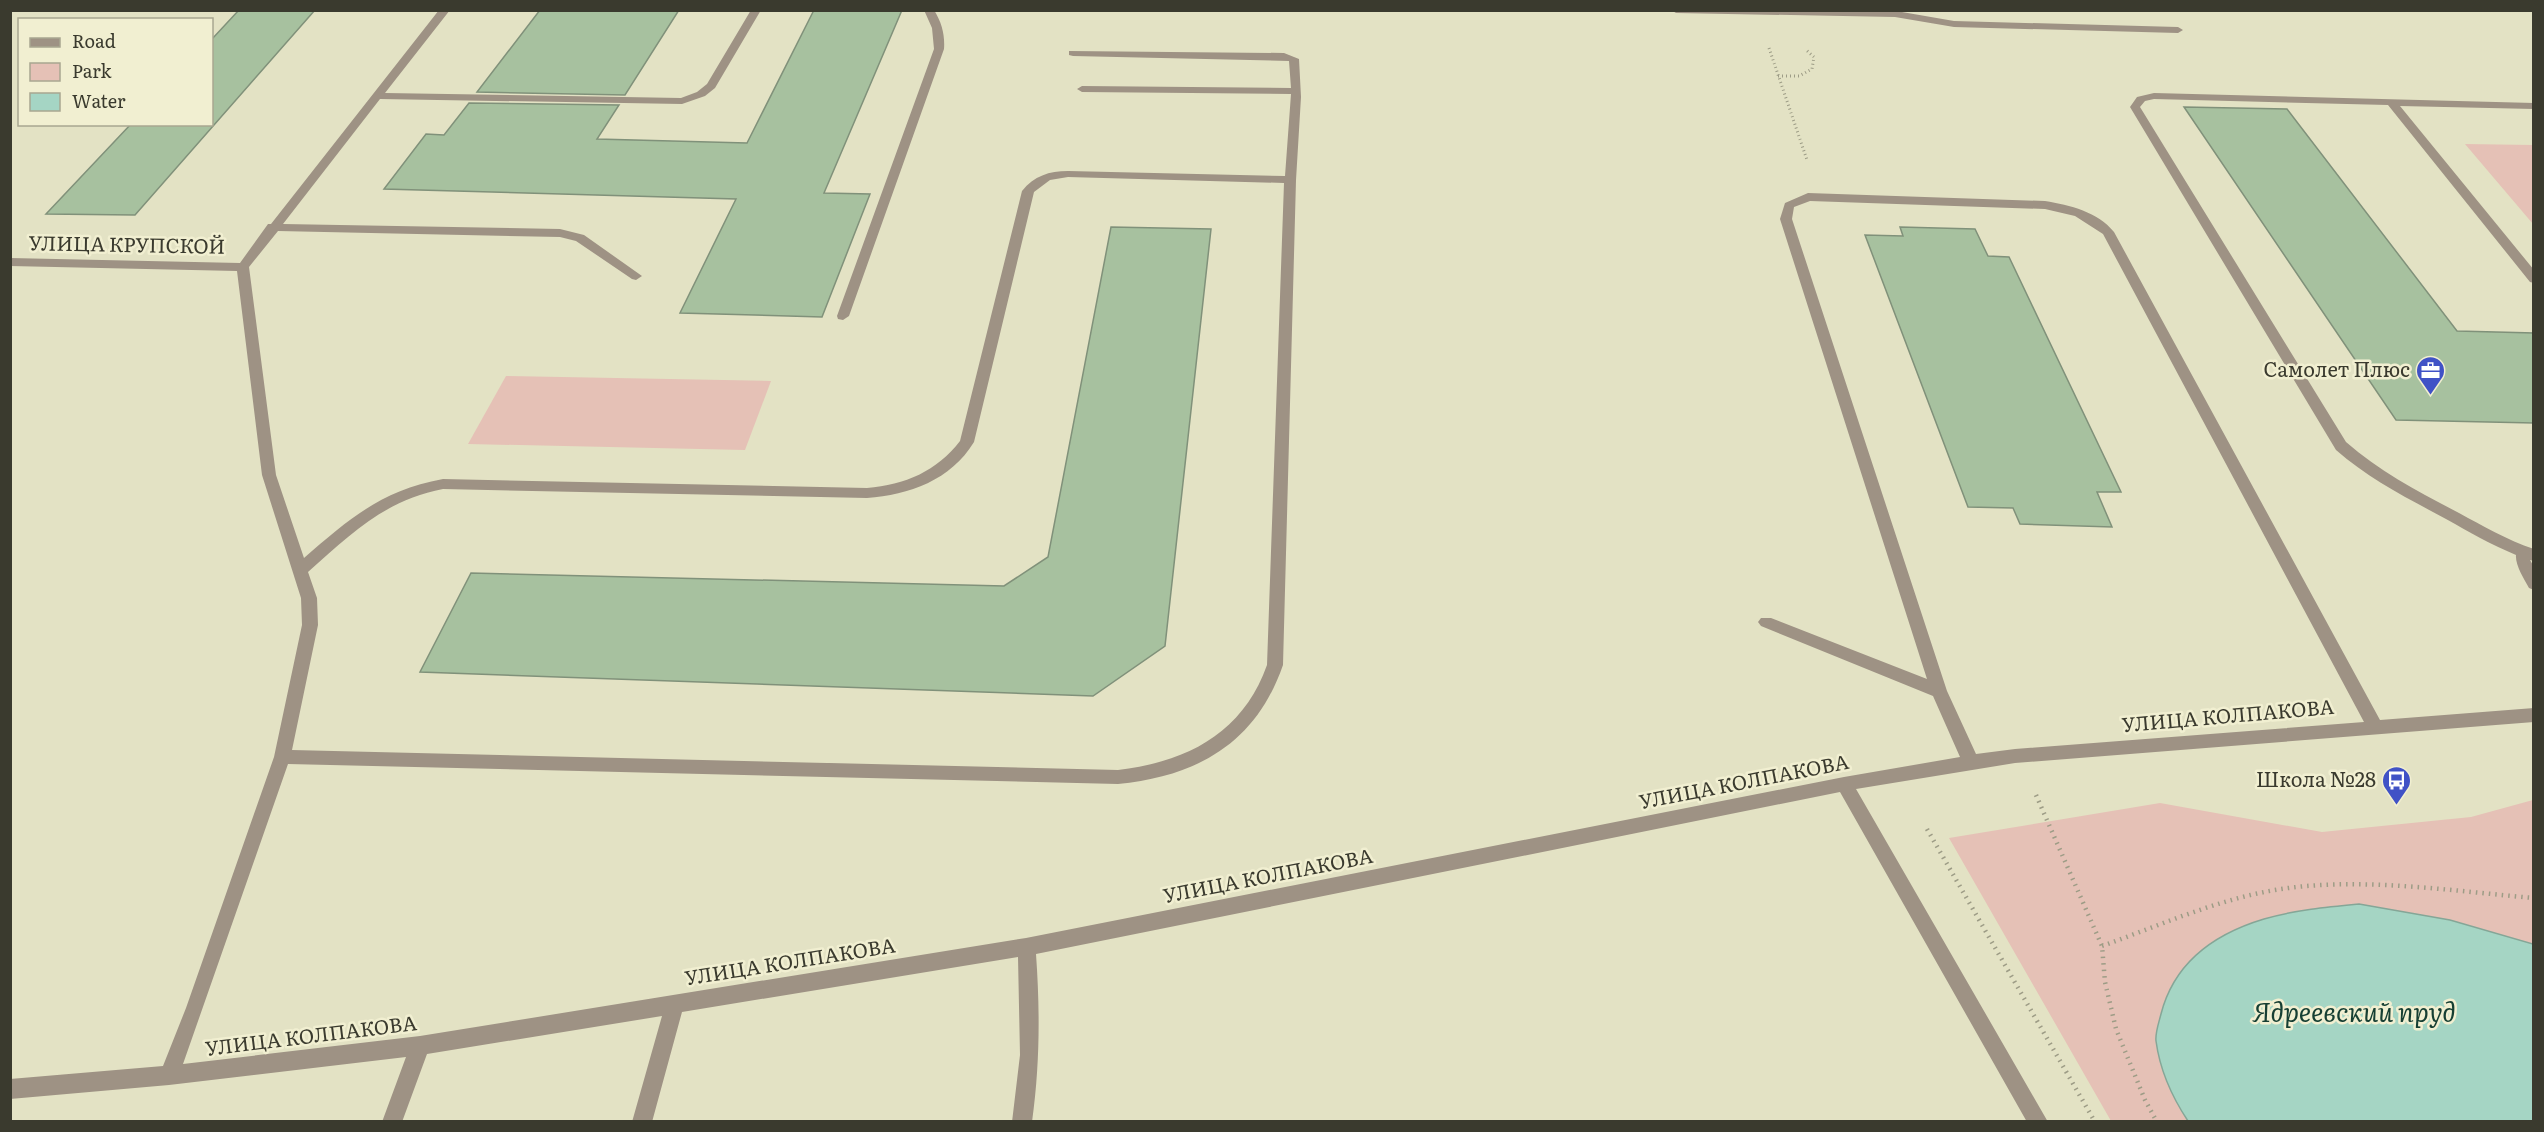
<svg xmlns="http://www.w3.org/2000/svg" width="2544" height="1132" font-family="Literata,serif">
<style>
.green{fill:#e5c1b6}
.water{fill:#a5d5c4;stroke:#85a697;stroke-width:1.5}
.building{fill:#a7c19f;stroke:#80917a;stroke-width:1.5}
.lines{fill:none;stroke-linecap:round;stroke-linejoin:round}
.path-far1{stroke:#9d9c86;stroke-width:3;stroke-dasharray:1 3;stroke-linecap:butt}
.path{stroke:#9d9c86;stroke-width:4.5;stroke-dasharray:1.5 5;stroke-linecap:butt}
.minor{fill:#9e9284;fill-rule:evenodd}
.labels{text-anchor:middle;stroke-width:5;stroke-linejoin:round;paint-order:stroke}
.street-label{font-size:20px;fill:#3a3a2e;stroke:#f1efd1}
.poi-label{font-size:20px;fill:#3a3a2e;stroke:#f1efd1;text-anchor:end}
.near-water-label{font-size:26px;font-style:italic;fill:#163f33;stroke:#f1efd1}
</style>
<rect width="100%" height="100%" fill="#e3e2c4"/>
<!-- green -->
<g class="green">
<path d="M2465 144 2533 145V224Z"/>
<path d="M506 376 771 381 745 450 468 444Z"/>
<path d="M2533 800V1121H2111L1949 838 2160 803 2322 832 2471 817Z"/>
</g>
<!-- water -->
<path class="water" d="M2359 904 2450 920 2533 944V1121H2188C2172 1097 2160 1071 2156 1041 2155 1033 2159 1022 2161 1014 2174 963 2214 934 2264 919 2295 910 2327 907 2359 904Z"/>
<!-- building -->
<g class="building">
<path d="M239 10H315L135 215 46 214 131 124H212V39Z"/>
<path d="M540 10H679L625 95 477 92Z"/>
<path d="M814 10H902L824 193 870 194 822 317 680 313 736 199 384 189 426 134 444 135 469 103 619 105 597 139 747 143Z"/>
<path d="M2184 107 2287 109 2457 331 2534 333V423L2396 420Z"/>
<path d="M1111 227 1211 229 1165 646 1093 696 420 672 471 573 1004 586 1048 557Z"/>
<path d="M1900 227 1975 229 1988 256 2009 257 2121 492H2097L2112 527 2020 524 2013 508 1968 507 1865 235 1903 236Z"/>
</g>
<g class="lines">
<!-- path-far1 -->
<g class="path-far1">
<path d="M1769 48 1807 160"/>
<path d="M1778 76H1799L1812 69 1814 57 1805 49"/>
</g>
<!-- path -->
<g class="path">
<path d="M2036 795 2102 946 2105 982 2116 1029 2145 1100 2157 1122"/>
<path d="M1927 829 2095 1122"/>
<path d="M2102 946C2158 926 2216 900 2275 890 2358 876 2451 891 2534 898"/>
</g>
<!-- minor -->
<g class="minor">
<path d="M439 10H450L385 93 681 98 697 92 707 84 751 10H761L715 88 705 96 682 104 380 99 283 224 560 229 584 235 642 276 636 280 632 279 576 241 560 237 278 231 249 267 276 475 304 558C349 519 382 490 443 479L867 488C905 485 937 471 960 441L1022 191C1034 176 1049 171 1068 171L1285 176 1291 94 1082 92 1077 89 1082 86 1291 88 1289 61 1073 56 1069 55V51L1284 53 1299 59 1301 97 1296 180 1283 665C1256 743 1198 776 1118 784L288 764 183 1064 420 1036 1026 938 1844 777 1960 757 1933 696 1761 626 1758 622 1761 618H1771L1927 679 1780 219 1785 203 1808 193 2045 201C2070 205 2098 212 2114 232L2380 720 2534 708V722L2015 763 1856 789 2048 1122H2027L1840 792 1036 954C1040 1010 1040 1065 1032 1122H1012L1020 1055 1018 957 682 1012 652 1122H632L662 1016 427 1054 402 1122H382L406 1057 169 1085 10 1099V1079L163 1066 186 1008 274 757 302 625 301 598 262 475 237 271 10 266V258L240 263 268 224H271ZM1068 177 1284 183 1267 665C1243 733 1187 762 1118 770L292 750 318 625 317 598 308 572C351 534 385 500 443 489L867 498C909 495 951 480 974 442L1034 192 1050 180ZM1810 201 2045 209 2075 216 2103 234 2364 722 2015 749 1976 754 1947 691 1792 219 1794 207Z"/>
<path d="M924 10H934C942 23 945 35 944 49L849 316 843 320 838 319 837 316 934 49 932 28Z"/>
<path d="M1671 10H1903L1902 12 1954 21 2178 27 2183 30 2178 33 1954 27 1895 17 1676 13Z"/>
<path d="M2154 93 2534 103V109L2400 106 2534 270V283L2530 282 2388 105 2154 99 2145 101 2140 107 2346 442C2380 472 2419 492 2459 513 2483 526 2507 540 2534 549V561L2530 560 2534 567V590L2529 588C2524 579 2515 565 2516 555 2492 545 2469 532 2446 519 2407 498 2369 479 2336 450L2130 107 2137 97Z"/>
</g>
</g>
<!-- icons -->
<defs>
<symbol id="office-pin" viewBox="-11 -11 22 30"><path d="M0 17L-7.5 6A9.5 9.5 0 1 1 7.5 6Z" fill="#4052c6" stroke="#f1efd1"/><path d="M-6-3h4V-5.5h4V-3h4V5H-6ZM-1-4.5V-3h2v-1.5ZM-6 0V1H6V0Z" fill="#fff"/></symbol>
<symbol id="bus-pin" viewBox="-11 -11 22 30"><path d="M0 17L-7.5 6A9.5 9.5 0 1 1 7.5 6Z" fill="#4052c6" stroke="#f1efd1"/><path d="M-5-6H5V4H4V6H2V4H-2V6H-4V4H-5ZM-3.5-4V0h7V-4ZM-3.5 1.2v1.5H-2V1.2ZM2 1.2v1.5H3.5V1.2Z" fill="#fff"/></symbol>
</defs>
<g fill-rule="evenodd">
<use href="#office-pin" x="2414" y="354" width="33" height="45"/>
<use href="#bus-pin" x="2380" y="764" width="33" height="45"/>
</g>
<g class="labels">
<!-- street labels -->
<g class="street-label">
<text transform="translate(127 245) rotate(1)" y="7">УЛИЦА КРУПСКОЙ</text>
<text transform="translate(2228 716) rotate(-5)" y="7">УЛИЦА КОЛПАКОВА</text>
<text transform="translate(1744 782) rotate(-11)" y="7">УЛИЦА КОЛПАКОВА</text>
<text transform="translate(1268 876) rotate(-11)" y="7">УЛИЦА КОЛПАКОВА</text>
<text transform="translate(790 962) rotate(-9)" y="7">УЛИЦА КОЛПАКОВА</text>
<text transform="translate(311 1036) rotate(-7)" y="7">УЛИЦА КОЛПАКОВА</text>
</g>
<!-- poi labels -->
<g class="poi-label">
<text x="2410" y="377">Самолет Плюс</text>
<text x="2376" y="787">Школа №28</text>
</g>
<!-- near-water labels -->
<g class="near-water-label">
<text x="2354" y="1022">Ядреевский пруд</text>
</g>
</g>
<!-- border -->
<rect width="2544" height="1132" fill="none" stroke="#3a3a2e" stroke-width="24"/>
<!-- legend -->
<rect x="18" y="18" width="195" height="108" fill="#f1efd1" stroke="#a8a790" stroke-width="1.5"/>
<rect x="30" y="38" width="30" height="9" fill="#9e9284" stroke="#a8a790" stroke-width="1.5"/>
<text x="72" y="48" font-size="18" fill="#3a3a2e">Road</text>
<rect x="30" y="63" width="30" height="18" fill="#e5c1b6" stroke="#a8a790" stroke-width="1.5"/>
<text x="72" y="78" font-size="18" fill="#3a3a2e">Park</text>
<rect x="30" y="93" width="30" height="18" fill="#a5d5c4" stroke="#a8a790" stroke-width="1.5"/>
<text x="72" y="108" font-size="18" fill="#3a3a2e">Water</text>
</svg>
